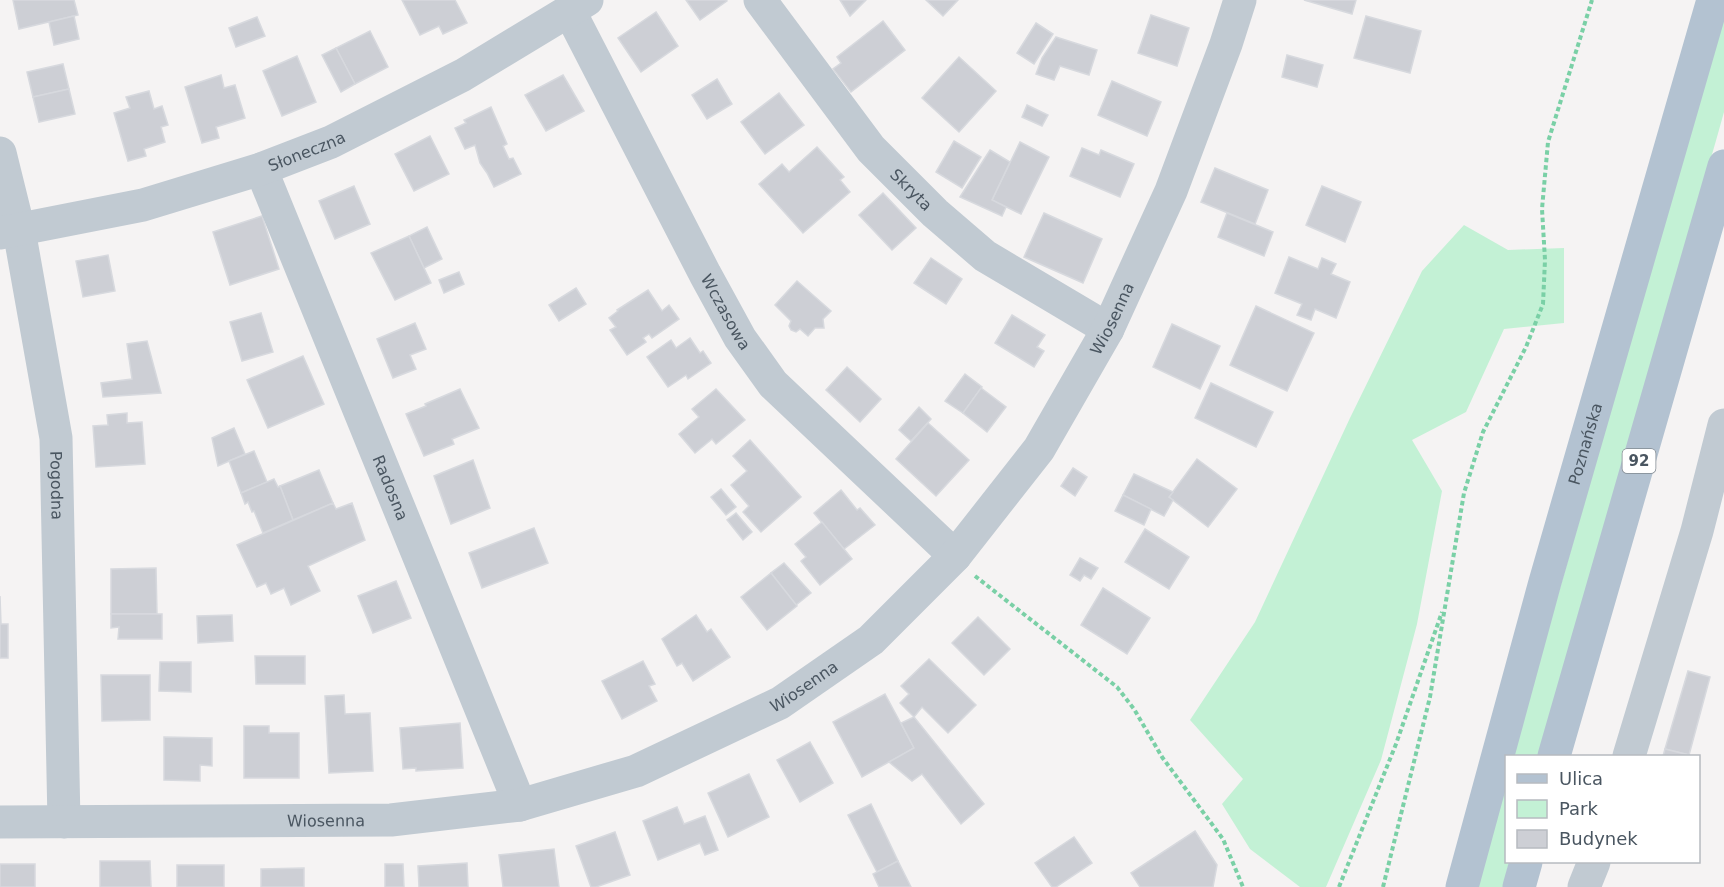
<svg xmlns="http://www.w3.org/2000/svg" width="1724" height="887" font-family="'DejaVu Sans',sans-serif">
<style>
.green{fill:#c3f1d5}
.building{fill:#cdcfd5;stroke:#d7d9de;stroke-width:1.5}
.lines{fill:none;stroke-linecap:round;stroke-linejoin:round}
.path{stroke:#7ad0a6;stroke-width:4;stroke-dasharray:4.5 3;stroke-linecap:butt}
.minor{stroke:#c1cad2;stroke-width:33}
.major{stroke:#b3c2d1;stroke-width:33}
.labels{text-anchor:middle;stroke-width:4.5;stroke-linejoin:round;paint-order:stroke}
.shield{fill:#fff;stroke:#808990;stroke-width:1.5}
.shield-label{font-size:15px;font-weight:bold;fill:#4a5661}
.street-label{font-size:16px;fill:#4a5661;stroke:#fff}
</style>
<rect width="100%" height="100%" fill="#f5f3f3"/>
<!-- green -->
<g class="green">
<path d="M1724 14V112L1715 144 1538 756H1512Z"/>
<path d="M1464 225 1508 250 1564 248V323L1504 329 1466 412 1412 440 1442 491 1417 624 1381 760 1326 887H1300L1250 849 1222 804 1243 779 1190 720 1255 622 1350 418 1422 271Z"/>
<path d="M1506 776V862H1509L1503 887H1478Z"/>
</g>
<!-- building -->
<g class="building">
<path d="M13 0H74L78 15 19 29Z"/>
<path d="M402 0H455L467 23 443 34 439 26 420 35Z"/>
<path d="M686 0H726L727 1 700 20Z"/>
<path d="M840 0H866L850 16Z"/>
<path d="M926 0H958L943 16Z"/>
<path d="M1304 0H1356L1352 14Z"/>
<path d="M656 12 678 46 641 72 618 38Z"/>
<path d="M1151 15 1189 28 1177 66 1138 53Z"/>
<path d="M74 16 79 39 54 45 49 22Z"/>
<path d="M1366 16 1421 31 1410 73 1354 58Z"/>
<path d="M257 17 265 36 236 47 229 28Z"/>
<path d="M883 21 905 50 851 92 833 69 841 63 837 57Z"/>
<path d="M1036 23 1053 34 1034 64 1017 53Z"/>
<path d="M370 31 388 67 355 84 336 48Z"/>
<path d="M1056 37 1097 50 1089 75 1060 66 1054 80 1036 74 1042 58Z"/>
<path d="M336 48 355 84 341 92 322 55Z"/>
<path d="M1287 55 1323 65 1317 87 1282 77Z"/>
<path d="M297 56 316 102 282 116 263 71Z"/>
<path d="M959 57 996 91 959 132 922 98Z"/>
<path d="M63 64 69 89 33 97 27 72Z"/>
<path d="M221 75 224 88 235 85 245 118 216 127 219 138 202 143 185 87Z"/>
<path d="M563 75 584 111 546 131 525 95Z"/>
<path d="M717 79 732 104 707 119 692 95Z"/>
<path d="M1112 81 1161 102 1147 136 1098 115Z"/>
<path d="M69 89 75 114 39 122 33 97Z"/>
<path d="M149 91 154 109 162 106 168 125 161 127 165 142 144 149 146 156 128 161 114 113 130 108 126 97Z"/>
<path d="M779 93 804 125 765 154 741 122Z"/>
<path d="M1027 105 1048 115 1042 126 1022 117Z"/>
<path d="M491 107 507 144 503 146 509 159 513 158 521 174 494 187 487 173 480 163 475 145 465 149 455 128 466 123 464 120Z"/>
<path d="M430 136 449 174 414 191 395 154Z"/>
<path d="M954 141 981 157 962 188 936 172Z"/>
<path d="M1020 142 1049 157 1021 214 992 200Z"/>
<path d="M817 147 844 177 840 180 850 192 803 233 759 184 782 164 789 172Z"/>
<path d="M1082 148 1099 155 1101 150 1134 164 1120 197 1070 176Z"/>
<path d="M990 150 1010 162 992 200 1006 207 1002 216 960 197Z"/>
<path d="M1215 168 1268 190 1255 224 1201 202Z"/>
<path d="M354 186 370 224 335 239 319 201Z"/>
<path d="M1322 186 1361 202 1345 242 1306 225Z"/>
<path d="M883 193 916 228 892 250 859 215Z"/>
<path d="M1044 213 1102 239 1083 283 1024 257Z"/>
<path d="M1227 213 1273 232 1264 256 1218 237Z"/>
<path d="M262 216 279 269 230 285 213 232Z"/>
<path d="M427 227 442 259 424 268 409 236Z"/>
<path d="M409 236 431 283 395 300 371 253Z"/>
<path d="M108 255 115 291 83 297 76 261Z"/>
<path d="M1289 257 1318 269 1322 258 1336 264 1331 274 1350 282 1336 318 1315 309 1311 320 1297 315 1302 304 1275 293Z"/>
<path d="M931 258 962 279 946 304 914 283Z"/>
<path d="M459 272 464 284 444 293 439 280Z"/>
<path d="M797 281 831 311 823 319 824 328H815L808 336 800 329 796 332 791 330 789 326 791 321 775 305Z"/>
<path d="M576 288 586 304 559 321 549 305Z"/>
<path d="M648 290 662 311 669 305 679 319 652 338 649 334 643 338 646 342 627 355 610 330 616 327 609 318 618 311 617 310Z"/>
<path d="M1256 306 1314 333 1287 391 1230 365Z"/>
<path d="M261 313 273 352 242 361 230 322Z"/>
<path d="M1012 315 1045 335 1037 347 1044 351 1034 367 995 343Z"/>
<path d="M415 323 426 349 410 355 416 369 393 378 377 339Z"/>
<path d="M1172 324 1220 346 1200 389 1153 367Z"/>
<path d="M690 338 700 353 703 351 711 363 688 379 686 375 668 387 647 357 671 340 676 348Z"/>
<path d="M147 341 161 393 103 397 101 383 132 379 127 344Z"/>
<path d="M303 356 324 404 268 428 247 380Z"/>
<path d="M847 367 881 399 860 422 826 390Z"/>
<path d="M965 374 982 387 963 413 945 401Z"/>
<path d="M1211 383 1273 412 1256 447 1195 418Z"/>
<path d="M981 388 1006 407 987 432 963 413Z"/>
<path d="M460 389 479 428 452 439 454 444 424 456 406 414 426 406 425 404Z"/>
<path d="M716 389 745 420 716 444 712 439 695 453 679 434 699 417 692 409Z"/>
<path d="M919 407 931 419 911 441 899 430Z"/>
<path d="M127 413V423L142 422 145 464 96 467 93 426 108 425 107 415Z"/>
<path d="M928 423 969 460 936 496 896 459Z"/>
<path d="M234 428 245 454 218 466 212 438Z"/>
<path d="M750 440 801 497 761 532 743 512 749 506 731 485 747 471 733 456Z"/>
<path d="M254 451 267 482 241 493 229 461Z"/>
<path d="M1197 459 1237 489 1208 527 1169 497Z"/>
<path d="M473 460 490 508 451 524 434 476Z"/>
<path d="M1073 468 1087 477 1075 496 1061 486Z"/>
<path d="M319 470 333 503 293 520 280 486Z"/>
<path d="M1134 474 1173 492 1169 497 1173 500 1164 516 1123 495Z"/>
<path d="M274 479 278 487 280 486 293 520 263 533 254 511 252 512 248 502 245 504 241 493Z"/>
<path d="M721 489 736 507 726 515 711 497Z"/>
<path d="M841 490 857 510 860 508 875 525 844 549 814 513Z"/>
<path d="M1123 495 1151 509 1144 525 1115 511Z"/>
<path d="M333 503 336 509 352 503 365 540 308 566 320 591 291 605 284 588 271 594 266 583 257 587 237 545Z"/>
<path d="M736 513 752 532 743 540 727 520Z"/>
<path d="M822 522 852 559 820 585 801 561 806 557 795 544Z"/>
<path d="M534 528 548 563 482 588 469 553Z"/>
<path d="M1145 529 1189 557 1169 589 1125 562Z"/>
<path d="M1080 558 1098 568 1091 579 1084 575 1080 581 1070 575Z"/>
<path d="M784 563 811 593 796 605 771 573Z"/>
<path d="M156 568 157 614H111V569Z"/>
<path d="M771 573 797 606 767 630 741 597Z"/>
<path d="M396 581 411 618 373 633 358 596Z"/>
<path d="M1103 588 1150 618 1127 654 1081 625Z"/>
<path d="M0 596 1 624H8V658H0Z"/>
<path d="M111 614H162V639H118L119 627 111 628Z"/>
<path d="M232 615 233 641 198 643 197 616Z"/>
<path d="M696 615 707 632 711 629 730 657 693 681 682 663 677 666 662 639Z"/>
<path d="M978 617 1010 649 984 675 952 643Z"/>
<path d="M255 656H305V684H256Z"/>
<path d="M929 659 976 705 948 733 922 707 914 717 900 703 909 694 901 686Z"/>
<path d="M643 661 655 684 649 686 657 701 622 719 602 681Z"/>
<path d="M160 662H191V692L159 691Z"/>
<path d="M1688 671 1710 677 1689 755 1665 749Z"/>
<path d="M101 675H150V720L102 721Z"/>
<path d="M885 694 914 748 862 777 833 722Z"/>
<path d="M344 695 345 714 370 713 373 771 329 773 325 696Z"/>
<path d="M914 717 984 804 961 824 922 774 912 781 889 762 914 748 901 723Z"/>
<path d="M460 723 463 768 416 771V768L403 769 400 728Z"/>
<path d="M244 726H269V733H299V778H244Z"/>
<path d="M164 737 212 738V766L200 765V781L164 780Z"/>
<path d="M810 742 833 783 800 802 777 760Z"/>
<path d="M1665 749 1689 755 1688 756H1663Z"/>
<path d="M749 774 769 817 728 837 708 793Z"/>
<path d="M871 804 898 861 877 872 848 815Z"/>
<path d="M677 807 684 824 705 816 718 850 705 855 700 843 658 860 643 821Z"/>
<path d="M1195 831 1217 865 1213 887H1140L1131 873Z"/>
<path d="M615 832 630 875 596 887H591L576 846Z"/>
<path d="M1074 837 1092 863 1056 887H1052L1035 863Z"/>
<path d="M554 849 559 887H503L499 855Z"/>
<path d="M100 861H150L151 887H100Z"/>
<path d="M898 861 911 887H879L873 874Z"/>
<path d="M467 863 468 887H419L418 866Z"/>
<rect x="0" y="864" width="35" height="23"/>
<path d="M385 864H403L404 887H385Z"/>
<rect x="177" y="865" width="47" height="22"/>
<path d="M304 868V887H261V869Z"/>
</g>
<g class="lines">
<!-- path -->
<g class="path">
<path d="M975 576 1117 687 1134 709 1162 757 1223 839 1243 887"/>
<path d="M1339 887 1396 744 1442 612"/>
<path d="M1383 887 1430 697 1464 493 1483 432 1526 347 1543 304 1545 260 1542 209 1548 142 1592 0"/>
</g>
<!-- minor -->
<g class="minor">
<path id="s1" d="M760 0 871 149 935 213 985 256 1108 329"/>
<path id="s2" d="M570 12 705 274 740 338 773 384 955 556"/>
<path id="s3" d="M0 153 19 230 56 438 64 822"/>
<path id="s4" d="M261 169 520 805"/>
<path id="s5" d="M0 233 143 205 261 169 331 142 463 75 587 0"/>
<path d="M1629 756 1697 531 1724 425"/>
<path id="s6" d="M0 822 391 820 520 805 636 771 780 703 871 640 955 556 1039 449 1108 329 1171 191 1226 44 1240 0"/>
<path d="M1584 887 1594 862"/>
</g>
<!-- major -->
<g class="major">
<path d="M1554 756 1724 166"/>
<path id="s7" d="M1462 887 1545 582 1713 0"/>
<path d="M1519 887 1526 862"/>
</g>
</g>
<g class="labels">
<!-- shield labels -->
<rect class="shield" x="1622.5" y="449" width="33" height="24" rx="4.5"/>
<g class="shield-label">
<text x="1639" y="466">92</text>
</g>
<!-- street labels -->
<g class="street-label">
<text dy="6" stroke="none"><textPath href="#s5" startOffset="318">Słoneczna</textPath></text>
<text dy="6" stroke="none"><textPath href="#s1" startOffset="243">Skryta</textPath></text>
<text dy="6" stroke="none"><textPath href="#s2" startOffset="338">Wczasowa</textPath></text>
<text dy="6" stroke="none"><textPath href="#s6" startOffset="1316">Wiosenna</textPath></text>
<text dy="6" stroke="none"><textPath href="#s7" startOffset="460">Poznańska</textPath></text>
<text dy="6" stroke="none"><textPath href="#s3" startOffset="338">Pogodna</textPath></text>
<text dy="6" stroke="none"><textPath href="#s4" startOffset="344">Radosna</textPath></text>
<text dy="6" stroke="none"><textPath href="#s6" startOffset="830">Wiosenna</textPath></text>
<text dy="6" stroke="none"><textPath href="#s6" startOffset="326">Wiosenna</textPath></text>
</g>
</g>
<!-- legend -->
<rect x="1505" y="755" width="195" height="108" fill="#ffffff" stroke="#b7bbc0" stroke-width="1.5"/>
<rect x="1517" y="774" width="30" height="9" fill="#b3c2d1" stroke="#b7bbc0" stroke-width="1.5"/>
<text x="1559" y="785" font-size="18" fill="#4a5661">Ulica</text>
<rect x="1517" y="800" width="30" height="18" fill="#c3f1d5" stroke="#b7bbc0" stroke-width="1.5"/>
<text x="1559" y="815" font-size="18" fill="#4a5661">Park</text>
<rect x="1517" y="830" width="30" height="18" fill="#cdcfd5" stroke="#b7bbc0" stroke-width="1.5"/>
<text x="1559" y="845" font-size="18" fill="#4a5661">Budynek</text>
</svg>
